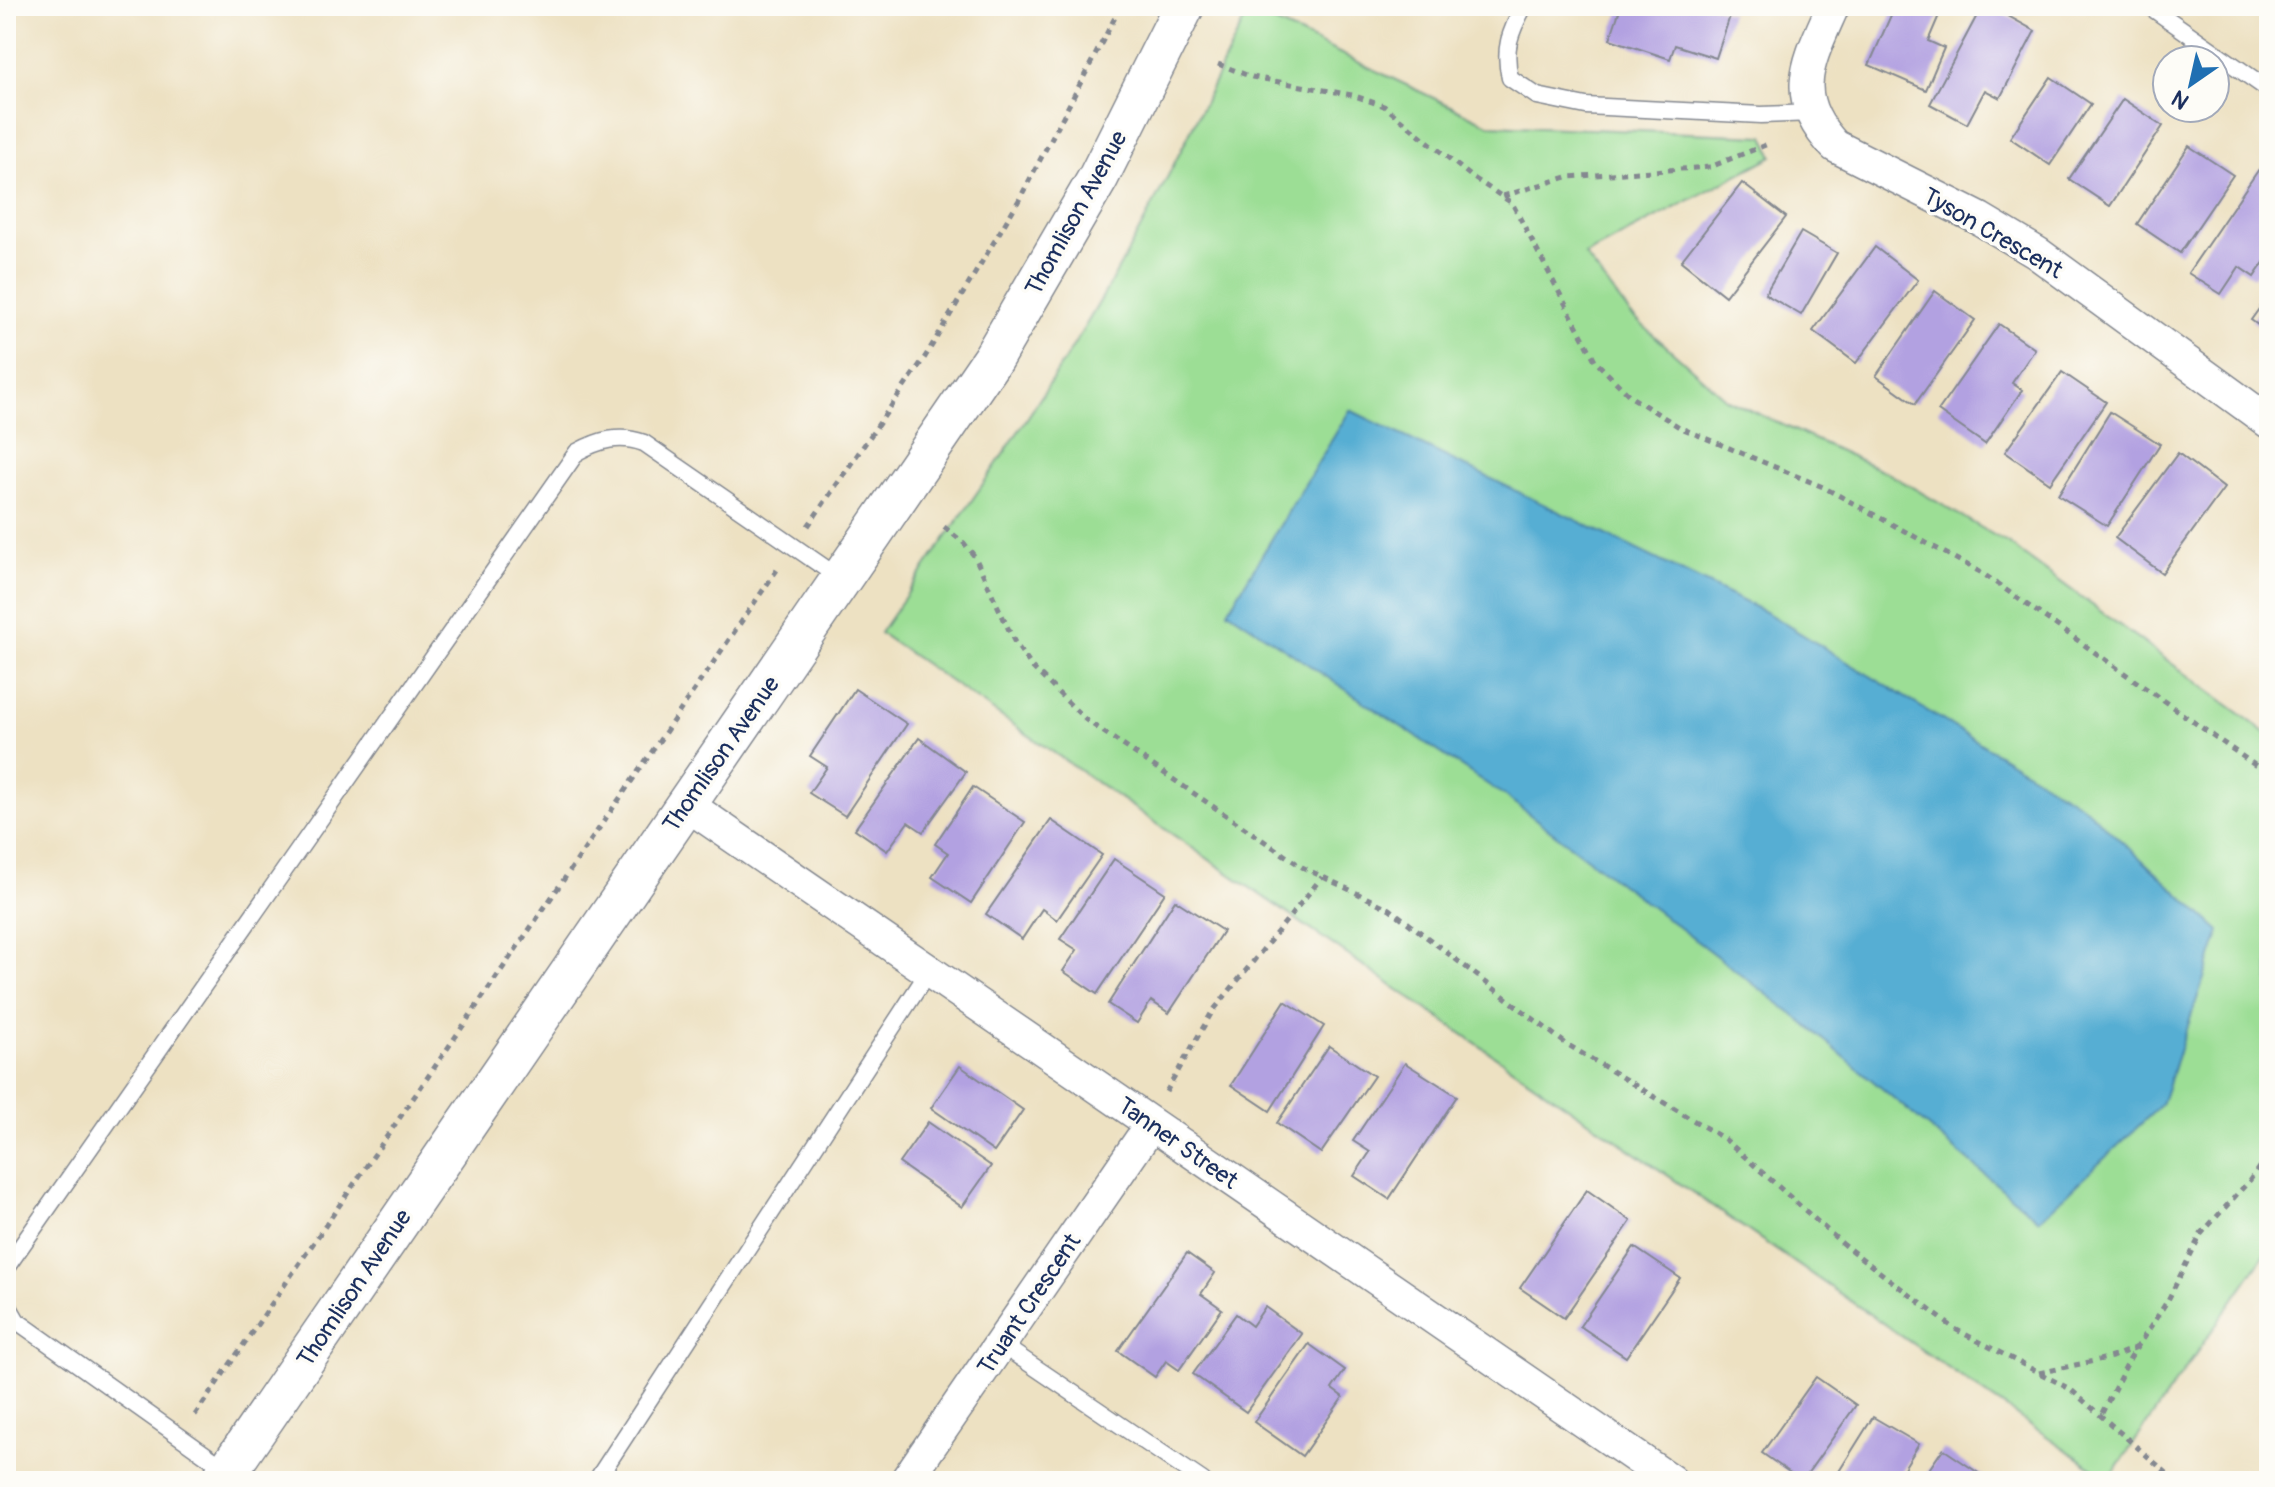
<svg xmlns="http://www.w3.org/2000/svg" width="2275" height="1487" font-family="Pangolin,sans-serif">
<style>
.green{fill:#9cde95;stroke:#5c867a;stroke-width:2}
.water{fill:#56aed3;stroke:#386e98;stroke-width:2}
.building{fill:#b2a1e1}
.lines{fill:none;stroke-linecap:round;stroke-linejoin:round}
.service-casing{stroke:#848890;stroke-width:19}
.minor-casing{stroke:#848890;stroke-width:35}
.tertiary-casing{stroke:#848890;stroke-width:43}
.path{stroke:#848890;stroke-width:5;stroke-dasharray:6 6;stroke-linecap:butt}
.service{stroke:#fff;stroke-width:16}
.minor{stroke:#fff;stroke-width:32}
.tertiary{stroke:#fff;stroke-width:40}
.labels{text-anchor:middle;stroke-width:7;stroke-linejoin:round;paint-order:stroke}
.street-label{font-size:24px;fill:#1b2f5e;stroke:#fdfcf7}
</style>
<rect width="100%" height="100%" fill="#fdfcf7"/>
<filter id="ink" filterUnits="userSpaceOnUse"><feTurbulence type="fractalNoise" baseFrequency=".0125" numOctaves="2"/><feDisplacementMap in="SourceGraphic" scale="16" xChannelSelector="R" yChannelSelector="G"/><feConvolveMatrix kernelMatrix="1 2 1 2 8 2 1 2 1" color-interpolation-filters="sRGB"/></filter>
<filter id="wash" filterUnits="userSpaceOnUse"><feTurbulence type="fractalNoise" baseFrequency=".006" numOctaves="4" result="noise"/><feDisplacementMap in="SourceGraphic" scale="32" xChannelSelector="R" yChannelSelector="G"/><feGaussianBlur stdDeviation="1.8" result="paint"/><feColorMatrix in="noise" values="0 0 0 0 0 0 0 0 0 0 0 0 0 0 0 0 0 1.4 0 .05"/><feComposite in="paint" operator="in"/></filter>
<g filter="url(#wash)">
<rect width="100%" height="100%" fill="#ede1c2"/>
<!-- green -->
<path class="green" d="M1249 10 1490 125 1764 136 1773 156 1585 255 1630 314 1726 399 1886 472 2009 544 2269 735V1248L2109 1479 880 633C953 527 1028 423 1093 313 1151 215 1200 113 1249 10Z"/>
<!-- water -->
<path class="water" d="M1350 410 1767 613 2083 806 2220 931 2161 1105 2039 1220 1793 1014 1505 796 1228 611Z"/>
<g id="blocks">
<!-- building -->
<g class="building">
<path d="M1621 6H1710L1731 13 1716 58 1675 45 1670 59 1610 39Z"/>
<path d="M1895 6H1943L1928 41 1944 48 1926 90 1869 65Z"/>
<path d="M1982 6H1990L2035 31 2000 98 1985 90 1967 124 1930 104Z"/>
<path d="M2051 77 2091 104 2050 165 2010 138Z"/>
<path d="M2123 99 2163 126 2110 206 2069 179Z"/>
<path d="M2189 146 2233 175 2180 253 2137 224Z"/>
<path d="M2259 169 2269 175V255L2254 277 2239 267 2221 294 2188 273Z"/>
<path d="M1742 183 1786 217 1725 296 1681 261Z"/>
<path d="M1801 232 1837 253 1801 315 1765 294Z"/>
<path d="M1875 247 1918 280 1856 363 1813 331Z"/>
<path d="M1935 291 1975 320 1915 404 1876 376Z"/>
<path d="M2269 295V333L2251 320Z"/>
<path d="M1999 324 2035 349 2012 383 2022 390 1985 444 1938 411Z"/>
<path d="M2062 372 2106 402 2050 483 2005 452Z"/>
<path d="M2110 412 2160 444 2107 526 2058 495Z"/>
<path d="M2178 453 2224 488 2162 573 2115 538Z"/>
<path d="M855 689 907 724 845 816 809 793 827 767 810 756Z"/>
<path d="M919 738 966 772 923 832 908 822 887 851 855 829Z"/>
<path d="M973 787 1025 822 971 903 932 877 948 853 935 844Z"/>
<path d="M1051 820 1102 855 1057 920 1042 909 1022 939 986 914Z"/>
<path d="M1114 859 1165 893 1097 994 1063 971 1077 950 1060 939Z"/>
<path d="M1175 900 1223 931 1169 1013 1151 1001 1137 1023 1108 1004Z"/>
<path d="M1285 1001 1324 1026 1270 1111 1231 1085Z"/>
<path d="M1329 1046 1374 1076 1321 1153 1277 1123Z"/>
<path d="M1405 1063 1457 1096 1389 1199 1354 1176 1370 1152 1353 1141Z"/>
<path d="M960 1066 1023 1110 994 1152 931 1108Z"/>
<path d="M928 1122 991 1166 962 1207 899 1163Z"/>
<path d="M1587 1190 1631 1221 1564 1318 1520 1288Z"/>
<path d="M1634 1247 1680 1278 1626 1357 1580 1326Z"/>
<path d="M1187 1253 1215 1273 1201 1294 1222 1309 1179 1370 1166 1361 1155 1377 1118 1351Z"/>
<path d="M1265 1307 1302 1334 1246 1412 1193 1374 1236 1314 1252 1326Z"/>
<path d="M1309 1344 1345 1370 1332 1389 1343 1397 1302 1456 1254 1422Z"/>
<path d="M1816 1377 1856 1405 1802 1481 1762 1453Z"/>
<path d="M1873 1417 1919 1444 1896 1481H1833Z"/>
<path d="M1943 1449 1983 1476 1980 1481H1921Z"/>
</g>
</g>
</g>
<g filter="url(#ink)">
<use href="#blocks" fill-opacity="0" stroke="#848890" stroke-width="2"/>
<g class="lines">
<defs>
<g id="service">
<path d="M1524 6C1510 32 1503 49 1510 78L1537 96 1586 106 1761 115 1812 113"/>
<path d="M2149 6 2269 90"/>
<path d="M6 1268 577 452C599 440 620 434 644 443L841 579"/>
<path d="M6 1302 17 1321 227 1470"/>
<path d="M1002 1345 1203 1481"/>
<path d="M596 1481 929 971"/>
</g>
<g id="minor">
<path d="M1833 6C1809 61 1787 96 1835 146L1980 219 2037 253 2269 422"/>
<path d="M686 804 1671 1481"/>
<path d="M906 1481 1151 1125"/>
</g>
<path id="tertiary" d="M221 1481 993 358 1098 178 1184 6"/>
</defs>
<!-- service casing -->
<use href="#service" class="service-casing"/>
<!-- minor casing -->
<use href="#minor" class="minor-casing"/>
<!-- tertiary casing -->
<use href="#tertiary" class="tertiary-casing"/>
<!-- path -->
<g class="path">
<path d="M1218 64 1252 77 1352 95 1384 106 1472 177 1512 203 1596 362 1631 397 1681 428 1823 487 1982 573 2269 775"/>
<path d="M1503 196 1567 177 1710 167 1768 144"/>
<path d="M808 526 925 357 1019 200 1121 6"/>
<path d="M944 527 964 543 975 557 1014 641 1032 667 1086 720 1302 867 1390 909 1565 1043 1726 1140 1844 1245 1955 1329 2070 1389 2176 1481"/>
<path d="M1166 1092 1212 1012 1322 877"/>
<path d="M2039 1373 2112 1357 2137 1347"/>
<path d="M2102 1413 2130 1358 2168 1300 2201 1234 2250 1180 2269 1153"/>
<path d="M195 1415 779 567"/>
</g>
<!-- service -->
<use href="#service" class="service"/>
<!-- minor -->
<use href="#minor" class="minor"/>
<!-- tertiary -->
<use href="#tertiary" class="tertiary"/>
</g>
</g>
<g class="labels">
<!-- street labels -->
<g class="street-label">
<text transform="translate(1076 213) rotate(-61)" y="8">Thomlison Avenue</text>
<text transform="translate(1993 233) rotate(30)" y="8">Tyson Crescent</text>
<text transform="translate(721 754) rotate(-55)" y="8">Thomlison Avenue</text>
<text transform="translate(1178 1143) rotate(35)" y="8">Tanner Street</text>
<text transform="translate(354 1288) rotate(-56)" y="8">Thomlison Avenue</text>
<text transform="translate(1029 1304) rotate(-56)" y="8">Truant Crescent</text>
</g>
</g>
<!-- margin -->
<rect width="2275" height="1487" fill="none" stroke="#fdfcf7" stroke-width="32"/>
<!-- north arrow -->
<g transform="translate(2191 84) rotate(214)"><circle r="38" fill="#fdfcf7" stroke="#a3aaba" stroke-width="2"/>
<path d="M0-6L14 30L0 20L-14 30Z" fill="#1f6fb2"/>
<text y="-12" font-size="22" font-weight="bold" text-anchor="middle" fill="#1b2f5e">N</text>
</g>
</svg>
